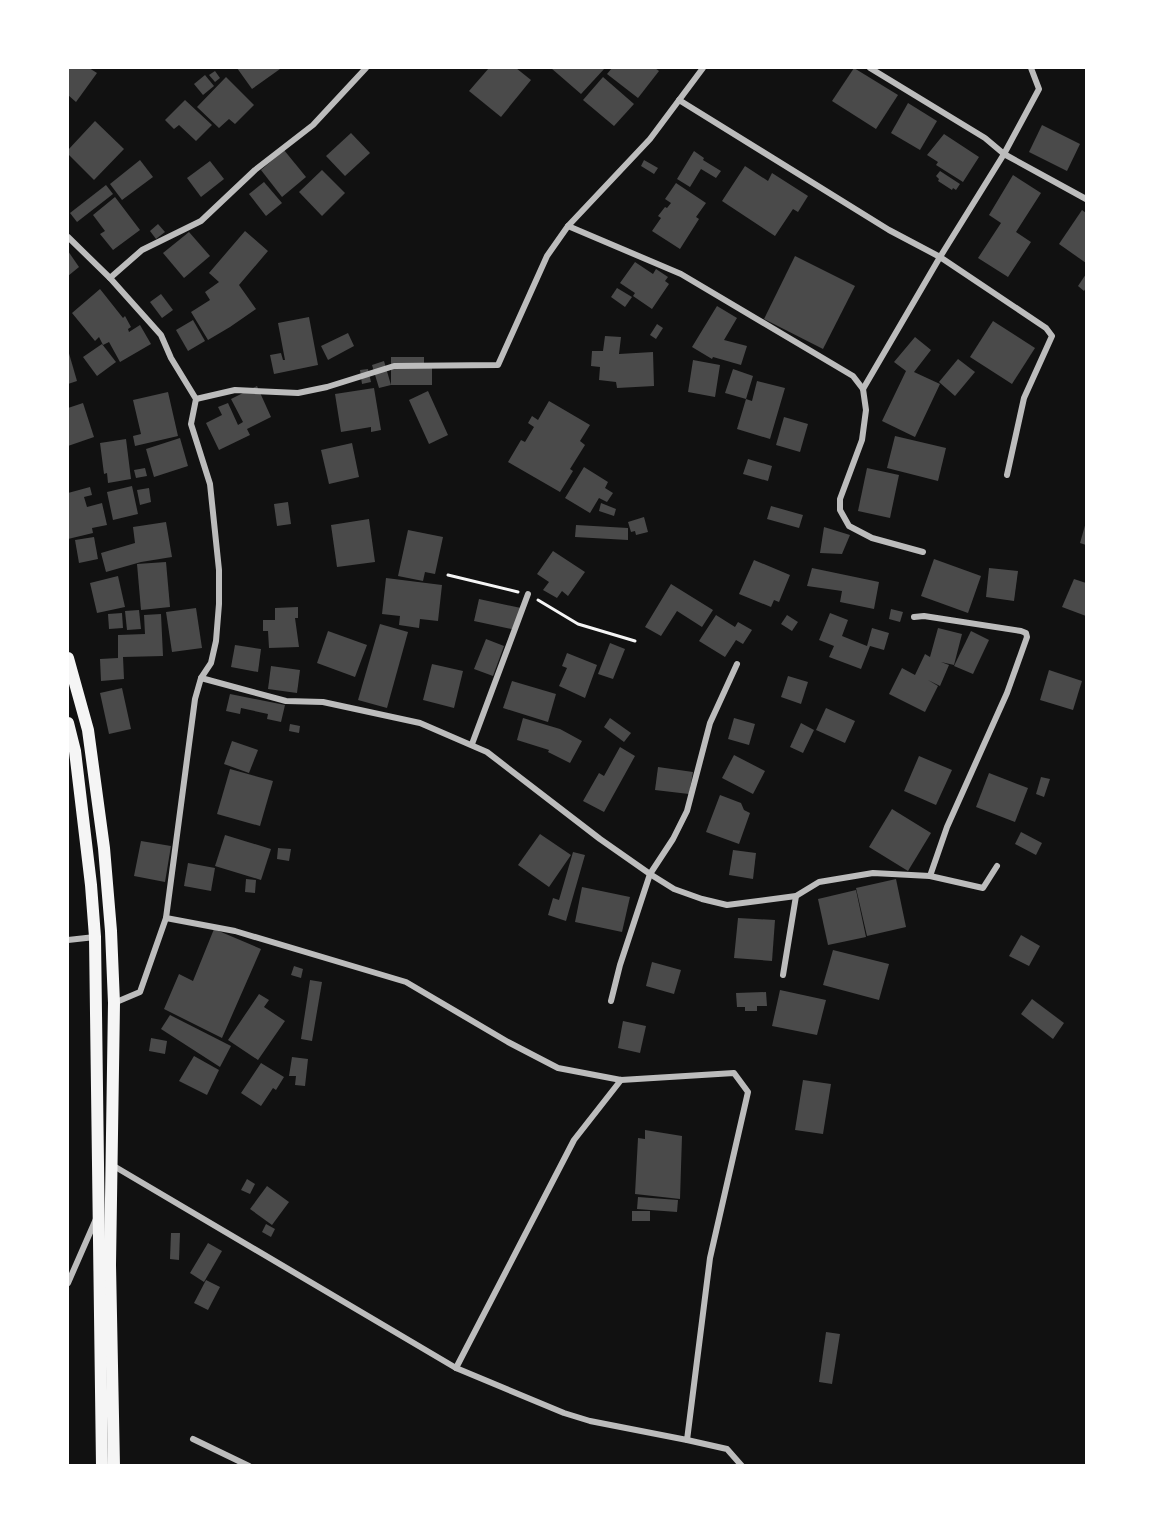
<svg xmlns="http://www.w3.org/2000/svg" width="1154" height="1533" font-family="'Work Sans',sans-serif">
<style>
.building{fill:#4a4a4a}
.lines{fill:none;stroke-linecap:round;stroke-linejoin:round}
.path{stroke:#f5f5f5;stroke-width:3}
.minor{stroke:#bcbcbc;stroke-width:6}
.secondary{stroke:#f5f5f5;stroke-width:12}
</style>
<rect width="100%" height="100%" fill="#111"/>
<!-- building -->
<g class="building">
<path d="M68 68H89L97 73 76 102 68 95Z"/>
<path d="M237 68H279L280 69 252 89Z"/>
<path d="M489 68H516L531 80 501 117 469 91Z"/>
<path d="M551 68H605L581 94Z"/>
<path d="M612 68H655L659 71 638 98 607 74Z"/>
<path d="M854 68 898 95 876 129 832 101Z"/>
<path d="M215 71 220 78 215 82 209 75Z"/>
<path d="M205 75 214 86 203 95 194 84Z"/>
<path d="M226 77 254 105 235 124 229 119 219 128 197 107Z"/>
<path d="M603 77 634 104 614 126 583 100Z"/>
<path d="M185 100 212 125 196 141 179 125 174 129 165 120Z"/>
<path d="M908 103 937 121 920 150 891 133Z"/>
<path d="M95 121 124 149 94 180 68 154V150Z"/>
<path d="M1042 125 1080 144 1067 171 1029 152Z"/>
<path d="M351 133 370 153 345 176 326 156Z"/>
<path d="M944 134 979 157 963 182 936 165 938 162 927 155Z"/>
<path d="M284 150 306 177 282 197 261 170Z"/>
<path d="M694 151 704 158 703 160 721 171 716 178 701 169 690 187 677 179Z"/>
<path d="M140 160 153 177 122 200 110 184Z"/>
<path d="M644 160 658 168 654 174 641 166Z"/>
<path d="M210 161 224 179 201 197 187 178Z"/>
<path d="M745 166 768 181 772 173 808 196 798 212 793 209 775 236 722 201Z"/>
<path d="M322 170 345 193 322 216 299 192Z"/>
<path d="M940 171 960 184 956 190 953 188 952 190 938 181 939 179 936 176Z"/>
<path d="M1013 175 1041 193 1016 232 1031 242 1008 277 978 258 1001 223 989 215Z"/>
<path d="M264 182 282 203 266 216 249 194Z"/>
<path d="M676 183 706 203 696 217 699 219 680 249 652 231 661 218 658 216 665 207 667 208 671 203 665 199Z"/>
<path d="M106 185 113 194 77 222 70 213Z"/>
<path d="M115 197 140 230 113 250 100 234 105 231 93 215Z"/>
<path d="M1082 210 1086 213V263L1059 244Z"/>
<path d="M158 224 165 232 156 239 150 231Z"/>
<path d="M245 231 268 251 239 285 256 309 230 327 208 340 191 312 210 300 205 292 219 282 209 273Z"/>
<path d="M189 232 210 256 184 278 163 253Z"/>
<path d="M68 251 79 267 68 276Z"/>
<path d="M795 256 855 286 823 349 764 319Z"/>
<path d="M635 262 653 274 656 269 668 277 665 281 669 284 652 309 633 296 635 293 620 283Z"/>
<path d="M1086 274V288L1084 291 1078 286Z"/>
<path d="M617 288 632 297 625 307 611 297Z"/>
<path d="M100 289 123 318 125 316 131 327 128 329 129 332 140 325 151 344 120 362 109 342 103 345 99 337 95 341 72 313Z"/>
<path d="M161 294 173 310 162 318 150 302Z"/>
<path d="M717 306 737 318 724 340 747 346 741 365 713 357 712 359 692 347Z"/>
<path d="M309 317 318 365 274 374 270 355 281 353 283 360H285L278 323Z"/>
<path d="M193 320 205 341 188 351 176 330Z"/>
<path d="M993 321 1035 348 1012 384 970 357Z"/>
<path d="M657 324 663 328 656 339 650 335Z"/>
<path d="M348 333 354 346 328 360 321 346Z"/>
<path d="M605 336 621 337 619 354 653 352 654 386 617 388 616 382 599 380 600 367 591 366 592 351H603Z"/>
<path d="M915 337 931 350 914 372 940 384 915 437 882 421 906 371 894 362Z"/>
<path d="M102 344 116 362 97 376 83 357Z"/>
<path d="M68 350 77 381 68 384Z"/>
<path d="M391 357H424V368H432V385H391L379 388 372 365 384 361 391 385Z"/>
<path d="M958 359 975 372 955 396 939 382Z"/>
<path d="M693 360 720 365 715 397 688 392Z"/>
<path d="M368 369 371 382 362 384 360 370Z"/>
<path d="M733 369 753 376 746 399 725 393Z"/>
<path d="M757 381 785 388 770 439 737 429 746 399 752 401Z"/>
<path d="M257 386 271 417 247 429 250 435 219 450 206 423 222 415 218 407 228 403 238 425 243 422 231 399Z"/>
<path d="M374 388 381 430 371 432V427L341 432 335 394Z"/>
<path d="M428 391 448 435 429 444 409 400Z"/>
<path d="M168 392 178 436 135 446 133 436 141 434 133 400Z"/>
<path d="M549 401 590 425 580 441 585 445 570 469 573 471 560 492 508 462 521 440 525 442 534 427 528 423 532 416 538 420Z"/>
<path d="M83 403 94 437 68 446V408Z"/>
<path d="M784 417 808 424 800 452 776 445Z"/>
<path d="M895 436 946 448 938 481 887 468Z"/>
<path d="M180 438 188 466 154 477 146 449Z"/>
<path d="M126 439 131 479 108 483 107 473 104 474 100 443Z"/>
<path d="M352 443 359 477 329 484 321 450Z"/>
<path d="M748 459 772 466 768 481 743 474Z"/>
<path d="M584 467 608 482 605 488 613 493 607 502 599 498 590 513 565 498Z"/>
<path d="M145 468 147 476 136 478 134 470Z"/>
<path d="M867 468 899 475 890 518 858 511Z"/>
<path d="M132 486 138 514 113 520 107 492Z"/>
<path d="M90 487 92 495 84 497 87 507 102 503 107 525 92 528 93 533 68 539V493Z"/>
<path d="M149 488 151 502 140 505 137 490Z"/>
<path d="M288 502 291 524 277 526 274 504Z"/>
<path d="M601 503 616 509 614 516 599 511Z"/>
<path d="M771 506 803 515 799 528 767 519Z"/>
<path d="M644 517 648 532 636 535 635 531 631 532 628 522Z"/>
<path d="M369 519 375 562 337 567 331 525Z"/>
<path d="M166 522 172 557 141 562 106 572 101 553 135 543 133 527Z"/>
<path d="M1086 522V545L1080 543Z"/>
<path d="M576 525 628 528V540L575 537Z"/>
<path d="M824 527 850 535 842 554 820 553Z"/>
<path d="M408 530 443 537 435 574 425 572 423 581 398 576Z"/>
<path d="M94 537 98 559 79 563 75 540Z"/>
<path d="M553 551 585 572 568 596 562 591 557 598 543 590 549 582 537 574Z"/>
<path d="M934 559 981 576 968 613 921 596Z"/>
<path d="M754 560 790 575 779 602 774 600 771 607 739 594Z"/>
<path d="M166 562 170 607 141 610 137 564Z"/>
<path d="M812 568 879 582 874 609 840 602 842 591 807 586Z"/>
<path d="M989 568 1018 571 1014 601 986 597Z"/>
<path d="M118 576 125 607 97 613 90 583Z"/>
<path d="M386 578 442 585 438 621 420 619 419 628 399 625 400 616 382 614Z"/>
<path d="M1074 579 1086 583V616L1062 607Z"/>
<path d="M671 584 713 610 702 627 677 611 661 636 645 627Z"/>
<path d="M479 599 521 608 516 630 474 621Z"/>
<path d="M298 607V618H295L299 647 269 648 268 631H263V620H275V608Z"/>
<path d="M196 608 202 648 172 652 166 612Z"/>
<path d="M891 609 903 612 900 622 889 619Z"/>
<path d="M139 610 141 629 127 630 125 611Z"/>
<path d="M122 613 123 628 109 629 108 614Z"/>
<path d="M830 613 848 620 842 636 867 646 872 628 889 633 884 650 870 646 861 669 829 657 834 646 819 640Z"/>
<path d="M161 614 163 656 123 657 124 679 101 681 100 659 118 658V635L145 634 144 615Z"/>
<path d="M716 615 735 627 738 622 752 630 743 644 736 640 725 657 699 641Z"/>
<path d="M787 615 798 622 792 631 781 624Z"/>
<path d="M380 624 408 632 387 708 358 700Z"/>
<path d="M938 628 962 634 954 665 941 662 949 665 940 686 928 680 938 686 925 712 889 694 902 668 915 675 925 654 930 657Z"/>
<path d="M328 631 367 645 355 677 317 663Z"/>
<path d="M971 631 989 640 973 674 954 666Z"/>
<path d="M486 639 504 646 493 676 474 669Z"/>
<path d="M610 643 625 649 613 679 598 674Z"/>
<path d="M235 645 261 649 258 672 231 667Z"/>
<path d="M567 653 597 665 585 698 559 686 567 668 562 666Z"/>
<path d="M432 664 463 671 454 708 423 700Z"/>
<path d="M271 666 300 670 297 693 268 689Z"/>
<path d="M1049 670 1082 681 1073 710 1040 700Z"/>
<path d="M788 676 808 682 801 704 781 697Z"/>
<path d="M512 681 556 694 548 722 503 708Z"/>
<path d="M122 688 131 729 109 734 100 693Z"/>
<path d="M230 694 285 705 281 722 267 719 268 714 241 708 240 714 226 711Z"/>
<path d="M826 708 855 721 845 743 816 730Z"/>
<path d="M523 718 560 729 582 741 570 763 548 752 549 750 517 740Z"/>
<path d="M610 718 631 733 624 742 604 727Z"/>
<path d="M734 718 755 724 749 745 728 739Z"/>
<path d="M801 723 814 730 803 753 790 747Z"/>
<path d="M290 724 300 726 299 733 289 731Z"/>
<path d="M232 741 258 750 249 773 224 764Z"/>
<path d="M620 747 635 756 604 812 583 801 599 773 604 776Z"/>
<path d="M734 755 765 771 753 794 722 778Z"/>
<path d="M919 756 952 770 936 805 904 791Z"/>
<path d="M658 767 693 772 689 794 655 790Z"/>
<path d="M230 769 273 781 260 826 217 814Z"/>
<path d="M989 773 1028 788 1015 822 976 807Z"/>
<path d="M1041 777 1050 779 1044 797 1036 794Z"/>
<path d="M720 795 741 803 744 810 750 813 739 844 706 832Z"/>
<path d="M892 809 931 833 908 871 869 847Z"/>
<path d="M1021 832 1042 843 1036 855 1015 844Z"/>
<path d="M540 834 571 855 549 887 518 865Z"/>
<path d="M225 835 271 849 261 880 215 866Z"/>
<path d="M141 841 171 846 165 882 134 876Z"/>
<path d="M278 848 291 849 289 861 277 859Z"/>
<path d="M733 850 756 853 753 879 729 875Z"/>
<path d="M573 852 585 855 566 921 548 915 553 898 559 900Z"/>
<path d="M188 863 215 868 211 891 184 886Z"/>
<path d="M246 879 256 880 255 893 245 892Z"/>
<path d="M896 879 906 927 867 936 856 888Z"/>
<path d="M582 887 630 897 622 932 575 922Z"/>
<path d="M856 890 866 937 828 945 818 899Z"/>
<path d="M738 918 775 920 772 961 734 958Z"/>
<path d="M214 929 261 949 222 1038 164 1009 179 974 193 981Z"/>
<path d="M1021 935 1040 946 1029 966 1009 956Z"/>
<path d="M833 950 889 964 879 1000 823 985Z"/>
<path d="M652 962 681 970 674 994 646 986Z"/>
<path d="M294 966 303 969 301 978 291 975Z"/>
<path d="M310 980 322 982 312 1041 301 1039Z"/>
<path d="M780 990 826 1000 817 1035 772 1026Z"/>
<path d="M766 992 767 1006H757V1011H745V1007H737L736 993Z"/>
<path d="M259 994 269 1000 264 1007 285 1021 258 1060 228 1040Z"/>
<path d="M1032 999 1064 1023 1053 1039 1021 1014Z"/>
<path d="M170 1015 231 1046 220 1067 161 1029Z"/>
<path d="M623 1021 646 1026 640 1053 618 1048Z"/>
<path d="M151 1038 167 1041 165 1054 149 1051Z"/>
<path d="M194 1056 219 1070 207 1095 179 1081Z"/>
<path d="M292 1057 308 1059 305 1086 295 1085 296 1076H289Z"/>
<path d="M261 1063 284 1077 276 1090 273 1088 261 1106 241 1093Z"/>
<path d="M803 1080 831 1084 823 1134 795 1130Z"/>
<path d="M645 1130 682 1136 680 1199 635 1194 638 1138 645 1139Z"/>
<path d="M247 1179 255 1184 250 1194 241 1190Z"/>
<path d="M267 1186 289 1202 272 1225 250 1209Z"/>
<path d="M638 1197 678 1200 677 1212 637 1209Z"/>
<rect x="632" y="1211" width="18" height="10"/>
<path d="M266 1224 275 1229 271 1237 262 1232Z"/>
<path d="M171 1233H180L179 1260 170 1259Z"/>
<path d="M208 1243 222 1251 204 1282 190 1273Z"/>
<path d="M206 1280 220 1287 208 1310 194 1303Z"/>
<path d="M826 1332 840 1334 832 1384 819 1382Z"/>
</g>
<g class="lines">
<!-- path -->
<g class="path">
<path d="M448 575 518 592"/>
<path d="M538 600 578 624 635 641"/>
</g>
<!-- minor -->
<g class="minor">
<path d="M1031 68 1039 89 1004 154 1086 199"/>
<path d="M679 100 889 230 940 257 1004 154 985 138 870 68"/>
<path d="M568 226 681 274 853 376 863 389 866 410 862 440 840 499V510L849 526 872 538 923 552"/>
<path d="M68 237 110 278 161 335 171 358 196 399 191 424 210 484 219 570V604L216 641 211 663 201 678 195 699 166 918 140 992 114 1003"/>
<path d="M110 278 142 250 201 221 255 170 313 125 366 68"/>
<path d="M863 389 940 257 1046 328 1052 336 1024 398 1007 475"/>
<path d="M196 399 235 390 298 393 327 387 394 366 498 365 547 256 568 226 650 139 703 68"/>
<path d="M914 617 924 616 1021 631 1026 633 1027 637 1007 693 947 827 930 876"/>
<path d="M201 678 286 701 323 702 420 723 487 752 600 839 650 874 674 889 702 899 727 905 796 896 819 882 873 873 930 876 983 888 997 866"/>
<path d="M472 744 528 594"/>
<path d="M68 940 95 937"/>
<path d="M783 975 796 896"/>
<path d="M611 1001 620 965 650 874 673 839 687 811 710 723 737 664"/>
<path d="M112 1165 456 1368 564 1413 590 1421 687 1440 710 1258 748 1092 734 1073 621 1080 558 1068 508 1042 406 982 235 931 166 918"/>
<path d="M68 1283 96 1219"/>
<path d="M456 1368 574 1140 621 1080"/>
<path d="M193 1439 249 1466"/>
<path d="M687 1440 727 1449 742 1466"/>
</g>
<!-- secondary -->
<g class="secondary">
<path d="M68 658 88 730 104 848 111 931 114 1003 110 1265 114 1466"/>
<path d="M68 723 75 751 91 885 95 937 102 1466"/>
</g>
</g>
<!-- border -->
<rect width="1154" height="1533" fill="none" stroke="#ffffff" stroke-width="138"/>
</svg>
